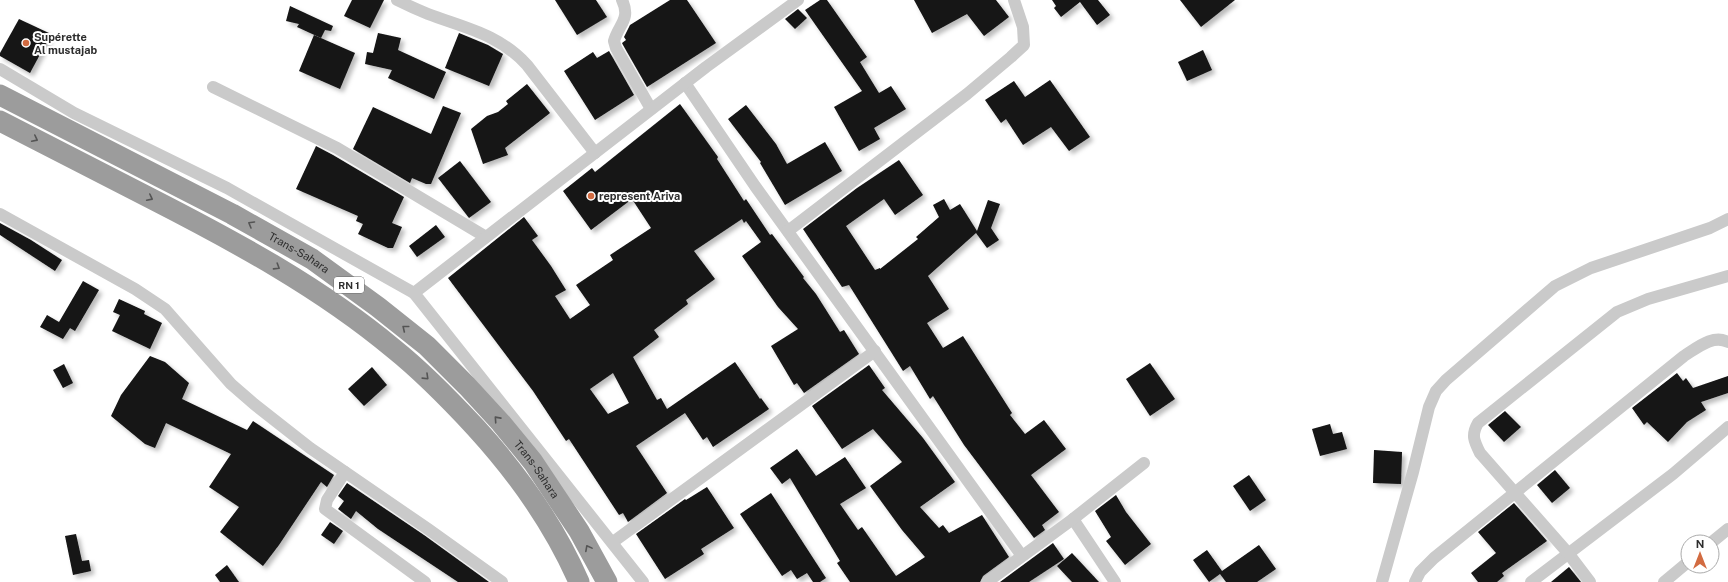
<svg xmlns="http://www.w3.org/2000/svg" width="1728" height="582" font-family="'Public Sans',sans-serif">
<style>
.building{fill:#141414;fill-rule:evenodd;filter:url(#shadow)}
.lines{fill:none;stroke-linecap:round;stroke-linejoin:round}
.minor{stroke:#cacaca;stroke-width:12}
.trunk{stroke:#9c9c9c;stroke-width:21}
.oneway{stroke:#545454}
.poi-dot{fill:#d26b41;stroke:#fff;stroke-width:1.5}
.labels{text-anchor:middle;stroke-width:4;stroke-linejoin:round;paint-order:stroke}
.shield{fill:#fff;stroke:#6c6c6c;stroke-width:1}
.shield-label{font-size:10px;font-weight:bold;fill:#2d2d2d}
.poi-label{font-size:11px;font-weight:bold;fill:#2d2d2d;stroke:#fff;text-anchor:start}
.street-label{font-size:11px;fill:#2d2d2d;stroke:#fff}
</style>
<defs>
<filter id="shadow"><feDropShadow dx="3.5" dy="3.5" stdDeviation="2" flood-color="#0004"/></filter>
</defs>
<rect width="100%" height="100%" fill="#fff"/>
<!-- building -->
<g class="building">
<path d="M352 0H384L370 28 344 16Z"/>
<path d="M555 0H596L607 17 577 35Z"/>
<path d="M670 0H687L716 43 647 87 623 45 622 43 626 40 624 37 630 25Z"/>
<path d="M820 0H827L867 57 860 62 879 93 891 86 906 109 874 128 880 139 859 151 834 107 862 91 805 10Z"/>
<path d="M914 0H996L1009 17 984 36 967 14 932 33Z"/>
<path d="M1052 0H1098L1110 15 1097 25 1080 2 1061 17 1054 8 1056 6Z"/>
<path d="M1180 0H1235L1201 27Z"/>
<path d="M290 6 333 26 331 31 325 30 321 38 297 27 299 24 286 21Z"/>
<path d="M798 9 807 18 795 29 785 19Z"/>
<path d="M19 19 51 34 30 73 0 56V53Z"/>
<path d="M378 33 401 38 398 50 446 72 434 99 388 78 392 70 365 64 367 52 373 53Z"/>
<path d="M459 33 488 45 503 54 489 86 445 68Z"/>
<path d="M314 35 355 53 340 89 299 71Z"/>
<path d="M1203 50 1212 70 1187 81 1178 62Z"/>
<path d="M609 51 634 95 595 120 564 71 593 52 597 58Z"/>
<path d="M1050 80 1090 137 1069 151 1051 127 1023 145 1006 119 1001 123 985 100 1014 81 1025 97Z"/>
<path d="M527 84 550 113 505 148 508 155 483 164 471 129 487 116 498 112 508 104 506 101Z"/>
<path d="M680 104 718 157 717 159 744 201 746 199 770 235 772 234 804 277 803 278 816 294 840 332 844 330 859 354 804 393 797 383 794 385 771 346 798 329 778 307 742 256 761 242 746 221 744 223 742 219 694 251 715 279 686 300 688 304 654 330 659 337 633 357 657 400 661 398 667 409 735 362 760 399 761 398 769 409 713 447 707 437 703 440 685 413 636 446 667 493 628 522 623 513 619 515 569 439 566 441 533 391 448 278 524 217 538 236 532 240 551 266 566 290 555 296 570 319 590 305 576 285 613 260 610 255 651 228 632 199 591 230 563 191 592 168 595 172ZM613 373 629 403 608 414 590 389Z"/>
<path d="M746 105 776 144 787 164 825 142 842 171 785 205 760 163 761 162 728 119Z"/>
<path d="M443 106 461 113 431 184H426L412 178 410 183 353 149 373 107 431 134Z"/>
<path d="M316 146 333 155 404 197 392 223 402 227 393 248H388L358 234 363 224 356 221 358 216 296 189Z"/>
<path d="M899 160 923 195 895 215 884 199 846 226 875 270 880 268V269L918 239 916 237 939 217 933 205 944 199 950 210 960 204 977 231 988 200 1000 204 991 228 999 240 987 248 976 233 928 276 949 309 927 323 943 348 963 336 1012 413 1010 415 1025 434 1044 420 1066 449 1031 475 1059 512 1042 525 1045 530 1034 538 964 445 933 396 930 399 910 366 903 371 849 285 842 287 803 229 857 188Z"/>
<path d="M460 161 491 202 469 218 438 178Z"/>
<path d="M0 223 31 240 62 260 55 271 0 235Z"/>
<path d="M436 225 445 237 417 257 409 246Z"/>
<path d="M83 281 99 290 75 331 70 328 63 339 40 327 47 315 59 322Z"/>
<path d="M119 299 145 311 144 314 162 323 150 349 112 331 120 315 113 312Z"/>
<path d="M150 356 165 362 189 383 182 399 247 430 253 421 334 475 327 487 321 482 279 545 263 566 220 532 239 507 209 487 231 454 166 423 155 448 145 444 111 416 121 395Z"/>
<path d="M1150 363 1175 399 1150 416 1126 379Z"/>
<path d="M64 364 73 383 63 388 53 370Z"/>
<path d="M869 365 885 388 882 390 923 438 955 482 920 507 939 528 943 525 949 533 982 515 1009 557 983 576 980 582H850L837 563 840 561 790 478 782 484 770 468 797 449 816 476 845 457 866 488 840 504 858 530 862 527 896 576 925 557 902 530 870 486 902 462 873 429 842 449 812 406Z"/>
<path d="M372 367 387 385 364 406 348 389Z"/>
<path d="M1677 373 1683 381 1686 378 1693 388 1728 376V393L1701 402 1706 410 1687 422 1668 442 1647 422 1644 425 1632 408Z"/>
<path d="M1505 411 1521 427 1504 442 1488 425Z"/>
<path d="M1330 424 1333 434 1342 432 1347 449 1320 456 1312 429Z"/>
<path d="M1374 450 1402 452 1401 484 1373 483Z"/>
<path d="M1555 470 1570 488 1552 503 1537 485Z"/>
<path d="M1249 475 1266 500 1250 511 1233 486Z"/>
<path d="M347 483 424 535 489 582H458L378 529 356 511 351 519 338 509 344 501 338 496Z"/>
<path d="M707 487 734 528 701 549 704 554 665 579 636 534 685 499 686 500Z"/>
<path d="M771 493 826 578 820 582H813L807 573 797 579 791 570 782 576 740 514Z"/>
<path d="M1116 495 1126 512 1151 544 1125 565 1106 541 1111 537 1095 511Z"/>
<path d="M1514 503 1547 541 1502 573 1504 576 1497 582H1478L1471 573 1496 553 1478 532Z"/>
<path d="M330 522 343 531 334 544 321 535Z"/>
<path d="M76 534 82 561 89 560 91 571 73 575 65 536Z"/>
<path d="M1053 543 1064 559 1029 582H1000Z"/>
<path d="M1259 545 1276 569 1257 582H1226L1220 574 1209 582 1193 560 1207 550 1222 571Z"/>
<path d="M1072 553 1099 582H1072L1057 566Z"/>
<path d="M227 565 239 582H220L215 575Z"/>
<path d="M1569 567 1581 582H1551Z"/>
</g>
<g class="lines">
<!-- minor -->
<g class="minor">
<path d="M397 0C407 5 418 10 428 14 465 28 499 34 527 65L595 153"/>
<path d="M622 0C631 19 619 24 614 41L616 48 651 109"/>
<path d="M0 69 74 113 227 188 414 293"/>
<path d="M685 83 755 186 1022 556"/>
<path d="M213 87 337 148 486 237"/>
<path d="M0 214 135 289 165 309 231 384 254 404 310 448 428 529 502 582"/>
<path d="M788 231 967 94 1011 57 1024 45 1023 27 1014 0"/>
<path d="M345 472 327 500 325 509 425 582"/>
<path d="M1073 519 1115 582"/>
<path d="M613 542 875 351"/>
<path d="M1712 542 1728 529"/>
<path d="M643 582 414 293 706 67 798 0"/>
<path d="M987 582 1073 519 1144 463"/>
<path d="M1382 582 1413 472 1429 407 1436 391 1446 380 1555 286 1591 268 1710 228 1728 219"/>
<path d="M1415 582 1420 572 1434 558 1684 356C1697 348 1713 334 1728 342"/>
<path d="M1531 582 1673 474 1728 427"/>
<path d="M1590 582 1568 553 1480 453C1474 441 1471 435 1478 423L1617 312 1648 299 1728 276"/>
<path d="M1664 582 1688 562"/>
</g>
<!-- trunk -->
<g class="trunk">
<path id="s1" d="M0 95 232 214 312 259 378 307 427 346 467 386 501 423 533 462 579 531 607 582"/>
<path d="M0 121C51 147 101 173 152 199 236 242 321 288 394 349 424 373 450 400 476 428 518 474 554 525 579 582"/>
</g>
</g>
<!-- one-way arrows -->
<defs><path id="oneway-chevron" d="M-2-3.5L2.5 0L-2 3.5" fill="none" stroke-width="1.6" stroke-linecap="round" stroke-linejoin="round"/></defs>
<g class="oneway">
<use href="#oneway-chevron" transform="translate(35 139) rotate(27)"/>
<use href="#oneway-chevron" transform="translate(150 198) rotate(27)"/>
<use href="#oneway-chevron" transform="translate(251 224) rotate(-150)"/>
<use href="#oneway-chevron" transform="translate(277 267) rotate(32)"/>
<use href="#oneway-chevron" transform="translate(405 328) rotate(-141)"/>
<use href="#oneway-chevron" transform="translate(426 377) rotate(44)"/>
<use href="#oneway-chevron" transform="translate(497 419) rotate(-132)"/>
<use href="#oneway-chevron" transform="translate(588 548) rotate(-118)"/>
</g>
<!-- markers -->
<g class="poi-dot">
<circle cx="26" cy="43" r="4"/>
<circle cx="591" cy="196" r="4"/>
</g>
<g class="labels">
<!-- shield labels -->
<rect class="shield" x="334" y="277" width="30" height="16" rx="3"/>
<g class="shield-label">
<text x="349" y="289">RN 1</text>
</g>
<!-- poi labels -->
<g class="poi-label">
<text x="34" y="41">Supérette<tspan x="34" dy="13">Al mustajab</tspan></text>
<text x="599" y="200">represent Ariva</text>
</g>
<!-- street labels -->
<g class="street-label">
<text dy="4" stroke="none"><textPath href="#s1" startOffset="338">Trans-Sahara</textPath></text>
<text dy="4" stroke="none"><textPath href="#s1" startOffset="662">Trans-Sahara</textPath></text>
</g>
</g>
<!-- north arrow -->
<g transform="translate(1700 554)"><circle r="19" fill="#ffffff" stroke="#ababab"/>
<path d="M0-3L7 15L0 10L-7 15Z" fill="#d26b41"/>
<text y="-6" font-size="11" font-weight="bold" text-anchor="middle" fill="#2d2d2d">N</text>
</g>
</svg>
